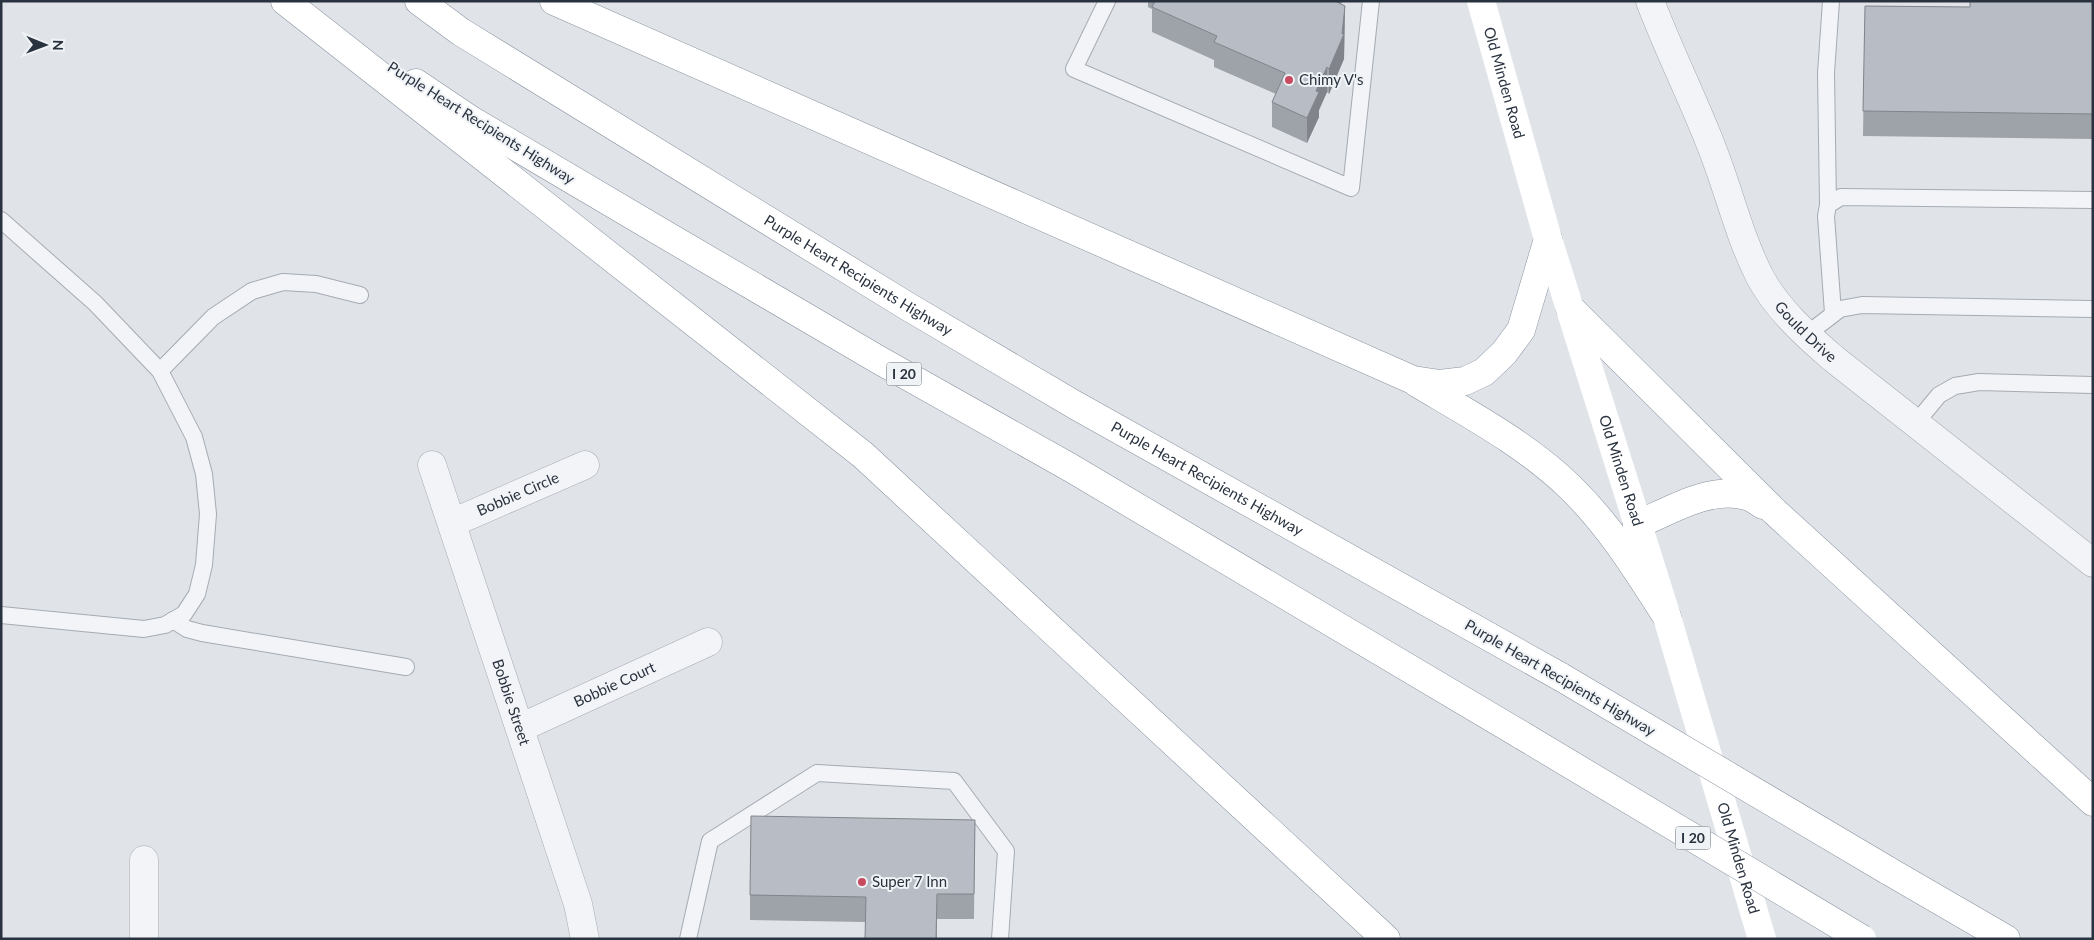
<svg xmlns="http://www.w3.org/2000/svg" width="2094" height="940" font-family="Lato,sans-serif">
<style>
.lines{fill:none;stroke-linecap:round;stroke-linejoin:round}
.lane-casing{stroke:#a5abb3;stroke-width:18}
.street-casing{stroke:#a5abb3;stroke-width:29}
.highway-casing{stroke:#88929f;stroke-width:29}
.lane{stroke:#f3f4f7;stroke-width:16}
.street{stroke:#f3f4f7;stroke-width:28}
.secondary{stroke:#fff;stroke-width:28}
.highway{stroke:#fff;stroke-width:28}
.highway-bridge-casing{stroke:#88929f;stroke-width:29;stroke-linecap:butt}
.highway-bridge{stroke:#fff;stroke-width:28}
.wall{fill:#9ea3a9}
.shaded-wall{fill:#81848a}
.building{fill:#b8bdc5;stroke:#81848a}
.poi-dot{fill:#c84a61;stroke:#f0f3f6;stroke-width:2}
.labels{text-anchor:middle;stroke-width:4;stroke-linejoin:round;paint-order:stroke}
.shield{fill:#f0f3f6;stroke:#656c76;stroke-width:1}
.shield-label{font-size:14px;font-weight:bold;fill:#29323f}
.poi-label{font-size:15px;fill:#29323f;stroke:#f0f3f6;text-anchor:start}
.street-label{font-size:15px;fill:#29323f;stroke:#f0f3f6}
</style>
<rect width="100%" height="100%" fill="#e0e4e9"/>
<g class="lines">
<defs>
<g id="lane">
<path d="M1107 1 1074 69 1351 188 1371 1"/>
<path d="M1828 205 1826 73 1831 1"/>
<path d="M1 220 95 303 160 371 194 437 204 474 208 514 204 565 197 594 184 614 165 625 144 629 1 615"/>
<path d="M1833 313 1826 216 1828 205 1841 197 2093 200"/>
<path d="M1806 335 1840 309 1862 305 2093 309"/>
<path d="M160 371 213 317 252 291 283 282 316 284 360 295"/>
<path d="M1915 424 1939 395 1955 386 1979 382 2093 385"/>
<path d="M173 620 187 629 202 633 406 667"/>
<path d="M688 939 710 841 817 773 954 781 1006 851 1000 939"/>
</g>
<g id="street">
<path id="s1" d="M1650 1C1669 51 1693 99 1712 148 1729 191 1739 236 1760 277 1777 309 1807 336 1834 359L2093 563"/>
<path id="s2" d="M432 465 578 904 585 939"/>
<path id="s3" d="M452 523 585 465"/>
<path id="s4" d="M520 728 708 642"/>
<path d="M144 860V939"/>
</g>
<g id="highway">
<path d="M285 1 863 455 1386 939"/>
<path id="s6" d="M419 1 461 32 907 306 1075 405 1561 677"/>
<path d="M554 1 1413 380 1440 384 1465 381 1484 372 1504 353 1521 330 1548 239"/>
<path d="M416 83 471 120 659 231 879 360 1071 468 1523 736"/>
<path d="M1570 308 1775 512 2093 802"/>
<path d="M1417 383C1469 414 1527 445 1571 488 1610 526 1638 572 1667 617"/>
<path d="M1637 525C1669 511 1711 485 1746 496 1752 497 1758 502 1763 505"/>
<path d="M1887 870 2006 939"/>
</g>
</defs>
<!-- lane casing -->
<use href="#lane" class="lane-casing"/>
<!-- street casing -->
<use href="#street" class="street-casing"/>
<!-- highway casing -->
<use href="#highway" class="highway-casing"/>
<!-- lane -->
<use href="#lane" class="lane"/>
<!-- street -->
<use href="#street" class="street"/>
<!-- secondary -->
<path class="secondary" id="s5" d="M1481 1 1548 239 1667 617 1762 939"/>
<!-- highway -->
<use href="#highway" class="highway"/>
<defs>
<g id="highway-bridge">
<path d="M1561 677 1887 870"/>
<path d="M1523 736 1862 939"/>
</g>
</defs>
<!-- highway-bridge casing -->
<use href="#highway-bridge" class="highway-bridge-casing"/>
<!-- highway-bridge -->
<use href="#highway-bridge" class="highway-bridge"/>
</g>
<!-- wall -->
<g class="wall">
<path d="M1148 1H1342L1341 4 1345 6 1344 59 1329 94 1327 92 1319 110V117L1307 143 1272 127V102L1276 94 1214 67V60L1152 32V9L1148 7Z"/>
<path d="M2093 1V139L1863 136 1865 6 1970 7Z"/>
<path d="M975 820 974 919H937V939H865V922L750 920V895Z"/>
</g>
<!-- shaded-wall -->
<g class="shaded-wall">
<path d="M1345 6 1344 59 1329 94V69Z"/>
<path d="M1327 67V92L1319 110V117L1307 143V118L1316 91Z"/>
</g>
<!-- building -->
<g class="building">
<path d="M1155 1H1335L1345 6 1342 34H1344L1329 69 1327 67 1316 91 1319 92 1307 118 1272 102 1285 73 1214 42 1217 36 1152 7Z"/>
<path d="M1970 1H2093V114L1863 111 1865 6 1970 7Z"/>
<path d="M751 816 975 820 974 894H937L936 939H865L866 897 750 895Z"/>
</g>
<!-- markers -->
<g class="poi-dot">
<circle cx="1289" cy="80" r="5"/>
<circle cx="862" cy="882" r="5"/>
</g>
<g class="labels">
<!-- shield labels -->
<g class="shield">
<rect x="886.5" y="362.5" width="35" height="23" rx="4"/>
<rect x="1675.5" y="826.5" width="35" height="23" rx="4"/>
</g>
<g class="shield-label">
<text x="904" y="379">I 20</text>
<text x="1693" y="843">I 20</text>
</g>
<!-- poi labels -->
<g class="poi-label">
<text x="1299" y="85">Chimy V's</text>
<text x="872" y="887">Super 7 Inn</text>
</g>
<!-- street labels -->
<g class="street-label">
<text dy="5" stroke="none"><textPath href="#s5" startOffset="85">Old Minden Road</textPath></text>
<text transform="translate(481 123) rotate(32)" y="5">Purple Heart Recipients Highway</text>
<text dy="5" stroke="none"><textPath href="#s6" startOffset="518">Purple Heart Recipients Highway</textPath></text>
<text dy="5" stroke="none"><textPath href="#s1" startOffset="369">Gould Drive</textPath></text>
<text dy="5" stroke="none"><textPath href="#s5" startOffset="490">Old Minden Road</textPath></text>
<text dy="5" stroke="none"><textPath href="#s6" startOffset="922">Purple Heart Recipients Highway</textPath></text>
<text dy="5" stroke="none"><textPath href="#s3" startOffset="72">Bobbie Circle</textPath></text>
<text transform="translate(1560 678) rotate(30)" y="5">Purple Heart Recipients Highway</text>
<text dy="5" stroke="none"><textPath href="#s4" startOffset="104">Bobbie Court</textPath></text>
<text dy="5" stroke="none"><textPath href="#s2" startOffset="250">Bobbie Street</textPath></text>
<text dy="5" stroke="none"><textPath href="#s5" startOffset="895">Old Minden Road</textPath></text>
</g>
</g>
<!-- border -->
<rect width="2094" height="940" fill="none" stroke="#29323f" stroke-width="5"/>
<!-- north arrow -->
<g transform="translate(45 45) rotate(91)" stroke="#f0f3f6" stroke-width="4" paint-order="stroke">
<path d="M0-4L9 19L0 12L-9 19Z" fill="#29323f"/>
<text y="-8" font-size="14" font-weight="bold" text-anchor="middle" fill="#29323f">N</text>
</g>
</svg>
